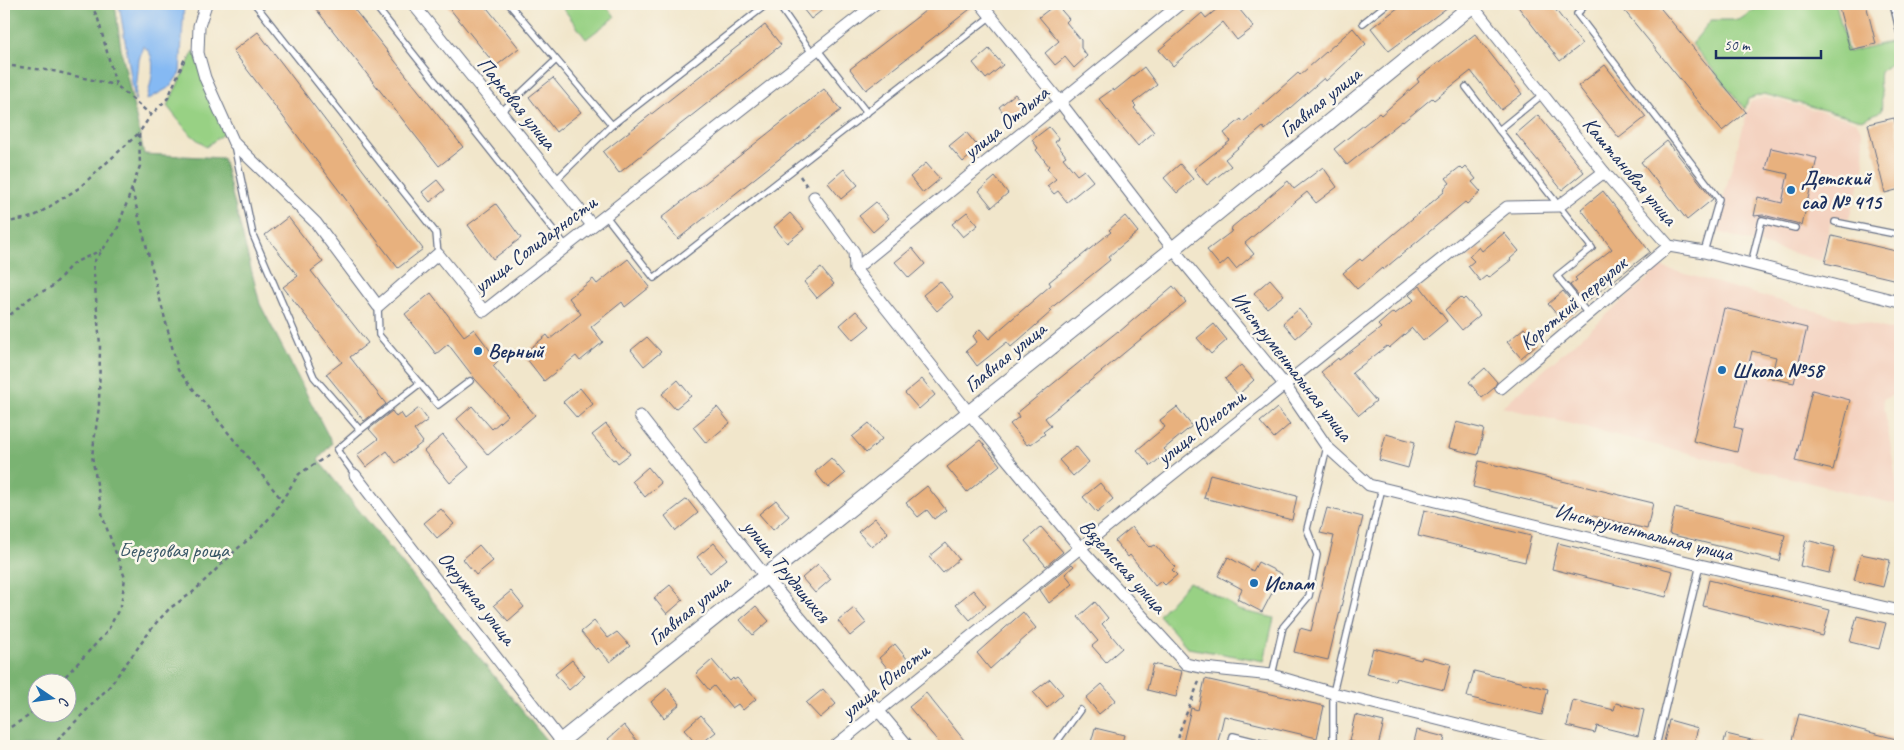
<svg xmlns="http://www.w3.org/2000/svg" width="1904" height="750" font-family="Caveat,sans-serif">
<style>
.built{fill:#f4d3c1}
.green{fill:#98d184;stroke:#5a8071}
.forest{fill:#7ab372;stroke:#4a7168;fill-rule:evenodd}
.water{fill:#85b9f3;stroke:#5074a8}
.building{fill:#e8b17e}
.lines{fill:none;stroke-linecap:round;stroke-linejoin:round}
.service-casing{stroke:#666f84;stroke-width:8}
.minor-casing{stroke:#666f84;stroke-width:13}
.tertiary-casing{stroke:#666f84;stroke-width:17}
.path{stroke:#666f84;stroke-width:2.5;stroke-dasharray:4 4;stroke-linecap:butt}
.service{stroke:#fff;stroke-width:5.5}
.minor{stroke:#fff;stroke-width:11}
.tertiary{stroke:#fff;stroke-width:15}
.poi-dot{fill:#1f6fb2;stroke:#fbf7ec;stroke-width:2}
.labels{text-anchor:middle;stroke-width:5;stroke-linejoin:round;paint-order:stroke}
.street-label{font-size:21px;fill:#1b2f5e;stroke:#fbf7ec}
.poi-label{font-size:21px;font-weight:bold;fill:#1b2f5e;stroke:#fbf7ec;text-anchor:start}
.park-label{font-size:21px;fill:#3a5868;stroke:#fbf7ec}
</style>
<rect width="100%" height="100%" fill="#fbf7ec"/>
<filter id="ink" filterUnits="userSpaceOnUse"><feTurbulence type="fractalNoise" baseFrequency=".02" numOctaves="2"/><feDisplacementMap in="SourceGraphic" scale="10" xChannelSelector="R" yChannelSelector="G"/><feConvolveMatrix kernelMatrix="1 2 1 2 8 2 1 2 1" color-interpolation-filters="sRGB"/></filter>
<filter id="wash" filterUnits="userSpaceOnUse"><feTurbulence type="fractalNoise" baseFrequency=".0096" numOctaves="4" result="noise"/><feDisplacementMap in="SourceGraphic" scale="20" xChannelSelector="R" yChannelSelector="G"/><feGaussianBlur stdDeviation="1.12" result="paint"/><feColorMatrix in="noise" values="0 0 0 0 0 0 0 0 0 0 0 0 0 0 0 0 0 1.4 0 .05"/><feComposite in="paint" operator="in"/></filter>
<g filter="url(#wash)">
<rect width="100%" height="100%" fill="#f1e6cb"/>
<!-- built -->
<g class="built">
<path d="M1766 97 1856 121 1862 132 1865 164 1849 219 1832 216 1821 261 1714 231 1750 102Z"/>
<path d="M1661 267 1823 313 1897 331 1900 348V393L1883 399 1900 505 1502 407Z"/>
</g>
<!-- green -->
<g class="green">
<path d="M560 4H605L615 17 586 39Z"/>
<path d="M1756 4H1836L1848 52 1898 40 1900 50V61L1888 65 1880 72C1877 85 1884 98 1881 111L1862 120 1764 94 1748 99 1745 109 1692 44 1711 20H1739L1757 8Z"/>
<path d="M194 51 224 133 206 147 188 132 167 106Z"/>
<path d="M1189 582 1225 600 1238 610 1274 618 1264 661 1188 648 1159 615Z"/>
</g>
<!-- forest -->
<path class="forest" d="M4 4H115L121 49 144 154 223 158 260 304 332 443 318 460 551 746H4ZM38 682H68V712H38Z"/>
<!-- water -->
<path class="water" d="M119 4H184L180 73 170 87 147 100C150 83 160 57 143 46L139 60 135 101Z"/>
<g id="blocks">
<!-- building -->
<g class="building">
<path d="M312 4H350L463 147 439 166Z"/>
<path d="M446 4H484L519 48 496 66Z"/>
<path d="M799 4H830L811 19Z"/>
<path d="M934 4H974V6L866 90 850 69Z"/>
<path d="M1056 4 1069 19 1066 22 1081 40V48L1087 56 1074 68 1065 57 1055 65 1045 53 1059 41 1039 17Z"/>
<path d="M1223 4H1235L1254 27 1237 40 1223 22 1173 66 1159 50 1202 13 1206 18Z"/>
<path d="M1403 4H1452L1389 51 1371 28Z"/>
<path d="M1516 4H1551L1582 44 1560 61Z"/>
<path d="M1619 4H1657L1746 112 1722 131Z"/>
<path d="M1838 4H1866L1876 44 1850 50Z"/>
<path d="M765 25 781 45 619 173 603 152Z"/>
<path d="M1353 28 1366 44 1326 81 1324 78 1265 130 1263 127 1225 159 1231 166 1207 185 1194 169 1230 141 1224 133 1241 119 1243 122 1298 73 1300 75Z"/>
<path d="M258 32 423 249 398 268 233 51Z"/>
<path d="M1475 34 1522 94 1501 110 1471 71 1434 100 1432 98 1403 122 1402 121 1347 165 1334 149 1379 113 1381 115 1419 82 1417 79Z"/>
<path d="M989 49 1003 65 986 79 973 63Z"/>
<path d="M1605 65 1646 117 1619 138 1578 86Z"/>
<path d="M1144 67 1157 85 1133 103 1136 106 1134 108 1154 132 1138 146 1099 99 1113 89 1114 91Z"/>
<path d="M553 78 581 112 556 132 529 97Z"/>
<path d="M824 89 841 110 678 239 661 218Z"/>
<path d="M1015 94 1028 110 1012 124 999 107Z"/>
<path d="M1538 115 1584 172 1562 190 1516 134Z"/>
<path d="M1894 118 1900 141V189L1885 193 1868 124Z"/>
<path d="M1049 127 1059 139 1055 142 1066 156 1063 158 1077 175 1084 170 1093 181 1067 202 1058 191 1054 194 1047 186 1056 179 1047 168 1049 166 1036 150 1038 148 1032 140Z"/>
<path d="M966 132 979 148 963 162 949 146Z"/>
<path d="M1667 141 1713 199 1687 220 1641 162Z"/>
<path d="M1771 148 1817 158 1802 226 1796 223 1763 215 1754 216 1758 197 1782 203 1788 174 1766 169Z"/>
<path d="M926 163 940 179 923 193 910 177Z"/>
<path d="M1180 164 1193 179 1177 193 1164 178Z"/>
<path d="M1323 167 1337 187 1316 203 1307 192 1245 243 1254 254 1236 269 1228 259 1220 266 1207 250 1231 232 1232 227 1288 181 1294 189Z"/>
<path d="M1460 167 1463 170 1466 167 1476 179 1472 182 1481 192 1467 204 1465 202 1383 270 1382 268 1357 289 1343 273 1360 259 1362 261 1444 192 1445 187 1450 183 1446 178Z"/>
<path d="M844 169 858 185 841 199 828 183Z"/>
<path d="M995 177 1008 193 992 207 979 191Z"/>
<path d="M437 180 445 190 430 202 422 192Z"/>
<path d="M1603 191 1650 252 1585 303 1570 285 1577 280 1575 278 1612 249 1581 209Z"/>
<path d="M876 202 889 218 873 232 859 216Z"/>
<path d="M496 204 521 238 493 259 468 225Z"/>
<path d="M967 212 978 225 963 237 952 224Z"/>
<path d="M790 213 804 229 787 243 774 227Z"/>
<path d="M1125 216 1138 232 1108 257 1110 260 1050 309 1052 311 1011 347 1007 342 977 366 966 351 977 342 973 336 980 329 989 339 1051 285 1049 282 1111 232 1109 230Z"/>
<path d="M288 217 323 262 311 271 368 343 350 357 386 404 364 421 326 374 342 362 283 287 298 276 265 235Z"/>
<path d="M1504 233 1519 251 1510 259 1511 260 1488 278 1486 276 1480 281 1468 266 1474 261 1469 256 1479 247 1482 251Z"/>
<path d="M1832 236 1900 252V267L1897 280 1825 263Z"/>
<path d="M912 248 925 264 909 278 895 262Z"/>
<path d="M628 259 650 287 625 307 622 302 591 327 603 342 580 361 576 356 544 381 523 354 547 335 550 339 581 314 569 298 593 279 597 284Z"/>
<path d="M821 268 834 284 817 298 804 282Z"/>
<path d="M1270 279 1284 295 1267 308 1254 293Z"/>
<path d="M940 281 953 297 937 311 923 295Z"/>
<path d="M1173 286 1186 302 1045 418 1051 426 1043 432 1045 434 1031 444 1030 443 1027 445 1010 424 1019 417 1017 413 1118 331 1119 332Z"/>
<path d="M1420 286 1447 321 1423 341 1412 328 1389 348 1387 346 1352 373 1376 401 1359 415 1321 372 1338 358 1339 360 1381 328 1378 325 1393 312 1395 314 1414 300 1409 295Z"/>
<path d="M1563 291 1578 309 1563 322 1548 304Z"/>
<path d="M431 293 464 336 474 329 498 361 493 366 535 415 488 455 457 419 472 406 492 429 508 415 475 379 448 344 436 354 405 314Z"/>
<path d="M1460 297 1463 300 1465 298 1480 315 1462 330 1445 310Z"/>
<path d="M1724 308 1807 328 1794 383 1771 378 1776 357 1752 351 1734 427 1742 429 1737 452 1693 441Z"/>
<path d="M1299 309 1312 324 1296 338 1283 323Z"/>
<path d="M856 311 870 326 853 340 840 325Z"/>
<path d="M1214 324 1227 340 1211 354 1197 338Z"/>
<path d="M1524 328 1537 344 1521 358 1507 342Z"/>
<path d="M647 337 661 352 644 366 631 350Z"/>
<path d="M1241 365 1254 380 1238 395 1225 379Z"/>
<path d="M1485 368 1497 382 1494 388 1482 398 1469 382Z"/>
<path d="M922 379 935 395 919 409 905 393Z"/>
<path d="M678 380 691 396 675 409 662 394Z"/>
<path d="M580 388 593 404 577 418 563 402Z"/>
<path d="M1812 390 1850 400 1833 470 1795 461Z"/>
<path d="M717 407 730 423 706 443 693 427Z"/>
<path d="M1177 407 1192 426 1164 449 1167 452 1151 466 1137 450 1165 427 1160 420Z"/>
<path d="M419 408 428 420 414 430 423 442 396 463 387 451 366 467 357 455 378 439 369 429 392 411 396 417 401 413 405 419Z"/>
<path d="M1277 408 1290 424 1274 438 1260 422Z"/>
<path d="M1456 422 1484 429 1478 455 1449 448Z"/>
<path d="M869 423 882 439 866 453 852 437Z"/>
<path d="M606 424 630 454 618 463 615 459 613 460 592 435Z"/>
<path d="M1386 434 1415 442 1408 468 1379 460Z"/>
<path d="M443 435 469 467 450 483 424 451Z"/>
<path d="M980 440 1000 465 967 492 947 467Z"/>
<path d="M1076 446 1089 462 1073 476 1059 460Z"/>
<path d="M831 458 845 474 828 488 815 472Z"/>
<path d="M1479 461 1653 503 1647 529 1473 487Z"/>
<path d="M648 467 661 483 645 497 632 481Z"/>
<path d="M1210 474 1297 496 1292 520 1204 498Z"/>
<path d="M1100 483 1113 499 1097 513 1083 497Z"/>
<path d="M927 486 946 510 934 519 927 510 918 517 906 503Z"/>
<path d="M687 499 698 513 676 531 665 516Z"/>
<path d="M776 500 789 516 773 530 759 514Z"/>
<path d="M1327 508 1363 517 1328 660 1294 652 1300 628 1311 631 1334 536 1320 533Z"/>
<path d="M1675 508 1785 535 1779 561 1669 534Z"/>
<path d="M441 509 454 524 437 538 424 523Z"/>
<path d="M1424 510 1531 536 1525 562 1418 536Z"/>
<path d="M875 518 888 533 872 547 858 532Z"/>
<path d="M1041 527 1063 552 1046 566 1025 541Z"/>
<path d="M1132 527 1149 547 1150 546 1151 547 1155 545 1175 567 1172 570 1177 575 1165 585 1161 581 1155 586 1130 555 1128 557 1115 541Z"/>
<path d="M1806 540 1835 547 1829 573 1800 566Z"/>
<path d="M714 543 727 559 710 573 697 557Z"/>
<path d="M946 543 959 559 943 573 929 557Z"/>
<path d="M1558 543 1673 571 1666 597 1552 569Z"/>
<path d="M479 545 493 561 476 575 463 559Z"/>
<path d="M1861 554 1890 560 1883 587 1854 580Z"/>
<path d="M1228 557 1253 571 1258 562 1282 574 1262 612 1237 599 1242 589 1218 576Z"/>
<path d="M818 564 831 579 815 593 802 578Z"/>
<path d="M1072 564 1074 566 1065 574 1073 584 1049 603 1040 590Z"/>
<path d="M1709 580 1830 610 1823 636 1703 606Z"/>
<path d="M670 585 683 600 667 614 654 598Z"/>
<path d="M973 590 986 606 970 620 956 604Z"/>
<path d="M511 591 524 607 508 621 494 605Z"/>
<path d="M1095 602 1108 618 1102 624 1122 648 1106 662 1092 646 1098 641 1078 617Z"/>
<path d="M756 606 769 621 753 635 740 620Z"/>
<path d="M854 608 866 623 850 636 838 621Z"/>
<path d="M1023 612 1036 628 990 669 977 653Z"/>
<path d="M1857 616 1886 623 1879 649 1850 642Z"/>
<path d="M594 621 608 638 617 632 630 646 610 662 598 648 596 650 581 632Z"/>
<path d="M895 644 908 660 892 674 879 658Z"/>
<path d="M1373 648 1421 660 1422 657 1451 664 1444 690 1396 678 1395 681 1366 674Z"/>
<path d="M572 660 585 676 569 690 555 674Z"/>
<path d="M712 660 730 681 733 678 734 680 737 678 756 699 743 710 738 704 732 708 714 686 709 690 696 674Z"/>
<path d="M1153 664 1182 671 1176 697 1147 690Z"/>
<path d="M1474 671 1548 689 1542 715 1467 697Z"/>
<path d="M1050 679 1063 694 1047 708 1033 692Z"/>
<path d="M1205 679 1324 706 1317 738 1224 716 1217 746H1182L1191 708 1198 710Z"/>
<path d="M1102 684 1116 700 1099 714 1086 698Z"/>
<path d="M667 688 680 704 664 718 651 702Z"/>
<path d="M823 689 836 704 820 718 806 703Z"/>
<path d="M926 693 964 740 957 746H942L909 707Z"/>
<path d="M1573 700 1614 710 1616 703 1644 710 1638 736 1597 726 1595 733 1567 726Z"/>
<path d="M1799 714 1900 740V746H1815L1792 740Z"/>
<path d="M701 715 716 732 698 746 684 730Z"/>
<path d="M1355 715 1384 722 1378 746H1370L1349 741Z"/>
<path d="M1669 720 1698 728 1693 746H1663Z"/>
<path d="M624 725 637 741 631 746H614L608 739Z"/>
<path d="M1095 728 1124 735 1121 746H1090Z"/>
<path d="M1417 730 1445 737 1443 746H1413Z"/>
<path d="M1726 734 1760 742V746H1723Z"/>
</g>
</g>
</g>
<g filter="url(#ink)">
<use href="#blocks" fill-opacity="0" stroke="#666f84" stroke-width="1"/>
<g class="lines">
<defs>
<g id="service">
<path d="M255 4 436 233 438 254"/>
<path d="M374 4 566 246"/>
<path d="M509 4 612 125 556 180"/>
<path d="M778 4 812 53"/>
<path d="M1586 4 1577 14 1719 199 1704 252"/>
<path d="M1893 4 1900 34"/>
<path d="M1363 23 1387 4"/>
<path d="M817 49 867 113"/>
<path d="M1466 87 1499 130 1543 94"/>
<path d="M501 112 556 60"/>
<path d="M612 125 767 4"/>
<path d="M1499 130 1592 248 1557 276 1588 314"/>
<path d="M234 145 253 235 314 377 360 430 337 450 355 475"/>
<path d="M605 215 654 278 991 16"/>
<path d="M1835 222 1900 235"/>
<path d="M1751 264 1762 220 1795 228"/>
<path d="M378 306 379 335 438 405 470 381"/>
<path d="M360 430 419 384"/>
<path d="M1272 675 1283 627 1309 596 1317 555 1307 529 1327 447"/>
<path d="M1054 746 1080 710"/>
<path d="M1231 746 1233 736 1273 746"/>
<path d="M1333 746V693L1382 488"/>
<path d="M1656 746 1700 565"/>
</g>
<g id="minor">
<path d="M206 4 199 26 198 53 205 78 234 143 316 223 378 306 438 254 484 311 875 4"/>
<path d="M413 4 592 225"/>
<path d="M981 4 1060 102 1173 249 1284 384 1327 447 1369 485 1700 565 1900 611"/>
<path d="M1471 4 1604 172 1669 246 1704 252 1900 302"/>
<path d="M814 197 854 252 855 269 969 413 1080 548 1186 664 1204 668 1272 675 1333 693 1545 746"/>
<path d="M855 269 1180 4"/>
<path d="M1501 388 1669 246"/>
<path d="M640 416 765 576 908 746"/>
<path d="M355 475 561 741"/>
<path d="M835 746 1080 548 1507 207 1559 206 1604 172"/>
</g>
<path id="tertiary" d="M565 746 561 741 1173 249 1474 4"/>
</defs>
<!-- service casing -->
<use href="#service" class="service-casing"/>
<!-- minor casing -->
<use href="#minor" class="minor-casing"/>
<!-- tertiary casing -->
<use href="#tertiary" class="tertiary-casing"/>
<!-- path -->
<g class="path">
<path d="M91 4 98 19 116 85 151 115"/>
<path d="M4 65 53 71 115 85"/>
<path d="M800 176 808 188"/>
<path d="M132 190 178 370 282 500"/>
<path d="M4 223 33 217 79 188 139 133"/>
<path d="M4 267 9 315"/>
<path d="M4 320 30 298 53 286 72 264 101 250"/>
<path d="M60 682 107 632 121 605 125 578 103 518 92 456 99 407 100 345 93 263 117 230 140 166 139 133 151 115 168 98 186 56"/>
<path d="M4 731 27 717 38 706"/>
<path d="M52 746 109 687 156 623 170 608 192 593 237 549 254 535 273 514 299 474 329 455"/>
<path d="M1177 746 1180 730 1200 679"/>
</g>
<!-- service -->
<use href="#service" class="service"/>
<!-- minor -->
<use href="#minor" class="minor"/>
<!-- tertiary -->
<use href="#tertiary" class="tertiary"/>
</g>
</g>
<!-- markers -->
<g class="poi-dot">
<circle cx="1791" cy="190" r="5"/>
<circle cx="478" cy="351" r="5"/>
<circle cx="1722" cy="370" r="5"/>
<circle cx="1254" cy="583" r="5"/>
</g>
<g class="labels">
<!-- street labels -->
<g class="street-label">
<text transform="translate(1320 102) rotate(-39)" y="7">Главная улица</text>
<text transform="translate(517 103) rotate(51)" y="7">Парковая улица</text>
<text transform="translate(1006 122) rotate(-39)" y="7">улица Отдыха</text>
<text transform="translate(1630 171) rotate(50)" y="7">Каштановая улица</text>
<text transform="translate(535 244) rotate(-37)" y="7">улица Солидарности</text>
<text transform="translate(1573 303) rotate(-40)" y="7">Короткий переулок</text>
<text transform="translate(1005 357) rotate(-39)" y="7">Главная улица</text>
<text transform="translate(1292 366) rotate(52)" y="7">Инструментальная улица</text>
<text transform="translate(1201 427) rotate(-39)" y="7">улица Юности</text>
<text transform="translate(1644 532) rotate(14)" y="7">Инструментальная улица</text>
<text transform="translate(1123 566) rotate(48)" y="7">Вяземская улица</text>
<text transform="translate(787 571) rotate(51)" y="7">улица Трудящихся</text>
<text transform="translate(477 598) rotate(52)" y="7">Окружная улица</text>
<text transform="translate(689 610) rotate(-39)" y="7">Главная улица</text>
<text transform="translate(885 681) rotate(-39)" y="7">улица Юности</text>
</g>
<!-- poi labels -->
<g class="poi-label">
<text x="1801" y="185">Детский<tspan x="1801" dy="24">сад № 415</tspan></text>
<text x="488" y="358">Верный</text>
<text x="1732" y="377">Школа №58</text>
<text x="1264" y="590">Ислам</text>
</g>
<!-- park labels -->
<g class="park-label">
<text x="174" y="557">Березовая роща</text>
</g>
</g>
<!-- margin -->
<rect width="1904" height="750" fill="none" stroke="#fbf7ec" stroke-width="20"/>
<!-- north arrow -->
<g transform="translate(52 698) rotate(103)"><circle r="24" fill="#fbf7ec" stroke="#a1a7b3"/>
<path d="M0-4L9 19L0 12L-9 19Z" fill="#1f6fb2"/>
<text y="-8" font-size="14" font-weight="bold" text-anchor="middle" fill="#1b2f5e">С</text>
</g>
<!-- scale -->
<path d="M1716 50v8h105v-8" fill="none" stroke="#1b2f5e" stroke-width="2.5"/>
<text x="1724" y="50" font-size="15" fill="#1b2f5e" stroke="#fbf7ec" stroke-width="4" paint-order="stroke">50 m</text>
</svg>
